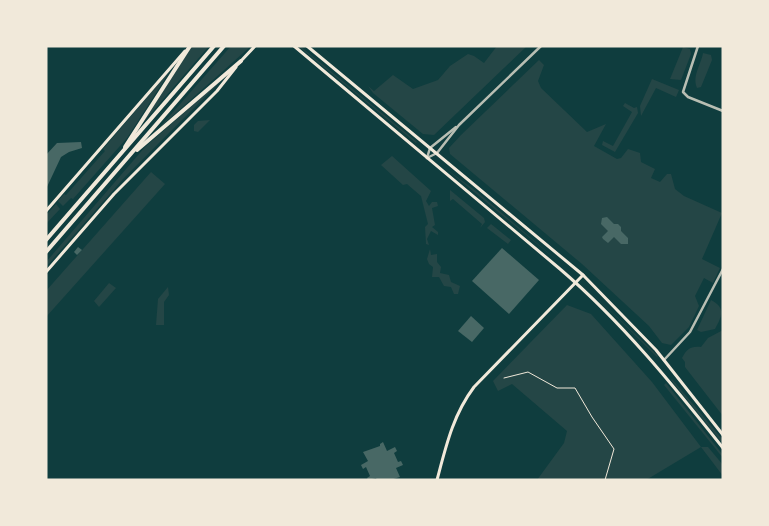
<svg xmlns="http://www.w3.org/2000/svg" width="769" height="526" font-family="'PT Sans Narrow',sans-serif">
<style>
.green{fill:#244646}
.building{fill:#486865}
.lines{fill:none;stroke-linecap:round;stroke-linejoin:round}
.path{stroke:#f1e9da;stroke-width:1}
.minor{stroke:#b8beb3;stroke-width:2.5}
.tertiary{stroke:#b8beb3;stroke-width:2.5}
.secondary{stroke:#f1e9da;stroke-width:3}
.trunk{stroke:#f1e9da;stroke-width:4}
</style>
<rect width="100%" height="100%" fill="#0f3d3e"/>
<!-- green -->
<g class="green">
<path d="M192 46H209L141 125Z"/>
<path d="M231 46H251L160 127Z"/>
<path d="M298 46H300L417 142 416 143Z"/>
<path d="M497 46H527L434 135 423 134 373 93 368 86 374 91 393 75 413 89 438 80 450 66 468 54 474 56 484 63Z"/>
<path d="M683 47 690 49 691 54 681 80 670 79Z"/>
<path d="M703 53 711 55 712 60 701 87 697 88C692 75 701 65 703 53Z"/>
<path d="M539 60 544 65 538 81 541 88 587 132 606 124 594 146 617 159 621 158 628 149 640 153 641 162 655 169 651 178 660 182 667 174H671L675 189 684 196 722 213 702 259 720 268 713 283 704 278 695 296 699 306 689 327 671 345 662 343 649 326 582 264 450 154 449 148 461 135Z"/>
<path d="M172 68 127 138 73 199 71 198 63 206 58 201 64 194 66 195 105 151 103 149Z"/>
<path d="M226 76 123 179 46 267V262L145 147Z"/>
<path d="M652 79 679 90 676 97 656 88 641 116 640 106Z"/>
<path d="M625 103 634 108 637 107 638 113 615 152 602 145 603 141 613 146 632 112 623 106Z"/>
<path d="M210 120 198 132 194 131V125L198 121Z"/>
<path d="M392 156 431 191 426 201 429 206 432 202H437L438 206 432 208 435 225 432 227 438 232V235L431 231 427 239 429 245 426 244 425 227 428 224 421 196 407 184 403 185 381 165Z"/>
<path d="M445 168 476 191 565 267Z"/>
<path d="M151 172 165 184 46 317V291Z"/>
<path d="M450 190 484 218 485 222 480 228 482 224 453 199 450 201Z"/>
<path d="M56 204 60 209 46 224V215Z"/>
<path d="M491 224 511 240 508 244 487 228Z"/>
<path d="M430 249 431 255 437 254V262L441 267 440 273 449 275 451 282 460 286 458 294H454L451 287 444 286 439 277H432L433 267 429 264 427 259Z"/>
<path d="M109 283 116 288 99 307 94 301Z"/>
<path d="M168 287 169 295 164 302V325H156L158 299Z"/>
<path d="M590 291 658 356 657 357Z"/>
<path d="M711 300C726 308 722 316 715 329L701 332 697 330Z"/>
<path d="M567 305 591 314 652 382 701 447H708L723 465V476L701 447 646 480H537L564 443 567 431 512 384 498 391 493 381Z"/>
<path d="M723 330V416L685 367V362L682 358C687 349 690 346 701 347L708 338Z"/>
<path d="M672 379 723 440V444L671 380Z"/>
<path d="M666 383 723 455V458L664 385Z"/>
</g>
<!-- building -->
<g class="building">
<path d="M81 142 82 148 69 152 61 157 46 189V155L57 143Z"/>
<path d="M607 217 614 224H618L621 227V231L628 238V244H621L614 237 608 243 603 239 602 237 608 231 601 224 602 218Z"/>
<path d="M78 247 82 250 77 255 74 252Z"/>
<path d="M502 248 539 280 509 314 472 281Z"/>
<path d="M471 316 484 328 472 342 458 331Z"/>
<path d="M383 442 387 451 395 447 397 451 394 453 398 462 401 461 403 465 396 468 400 477 390 480H377L376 478 368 480 367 478 370 476 366 467 363 469 361 465 368 461 363 452 380 446V444Z"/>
</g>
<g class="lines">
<!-- path -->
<path class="path" d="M504 378 528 372 557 388H575L592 417 614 449 605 480"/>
<!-- minor -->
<g class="minor">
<path d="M698 46 683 92 688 97 723 111"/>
<path d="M664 360 690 332 723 269"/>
</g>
<!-- tertiary -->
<g class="tertiary">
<path d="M427 158 437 153 459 125 541 46"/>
<path d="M427 158 430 148 456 127"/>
</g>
<!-- secondary -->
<g class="secondary">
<path d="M294 46 560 269C622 322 673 385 723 448"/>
<path d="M307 46 583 275 656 350 723 435"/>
<path d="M240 62 255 46"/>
<path d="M46 211 185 51"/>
<path d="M46 272 114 194 217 91 236 67"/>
<path d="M437 480C446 446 453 415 474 387L583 275"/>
</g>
<!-- trunk -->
<g class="trunk">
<path d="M125 147 190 46"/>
<path d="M137 150 241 61"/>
<path d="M46 240 214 46"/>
<path d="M46 252 224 46"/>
</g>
</g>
<!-- border -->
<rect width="769" height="526" fill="none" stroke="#f1e9da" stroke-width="95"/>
</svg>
